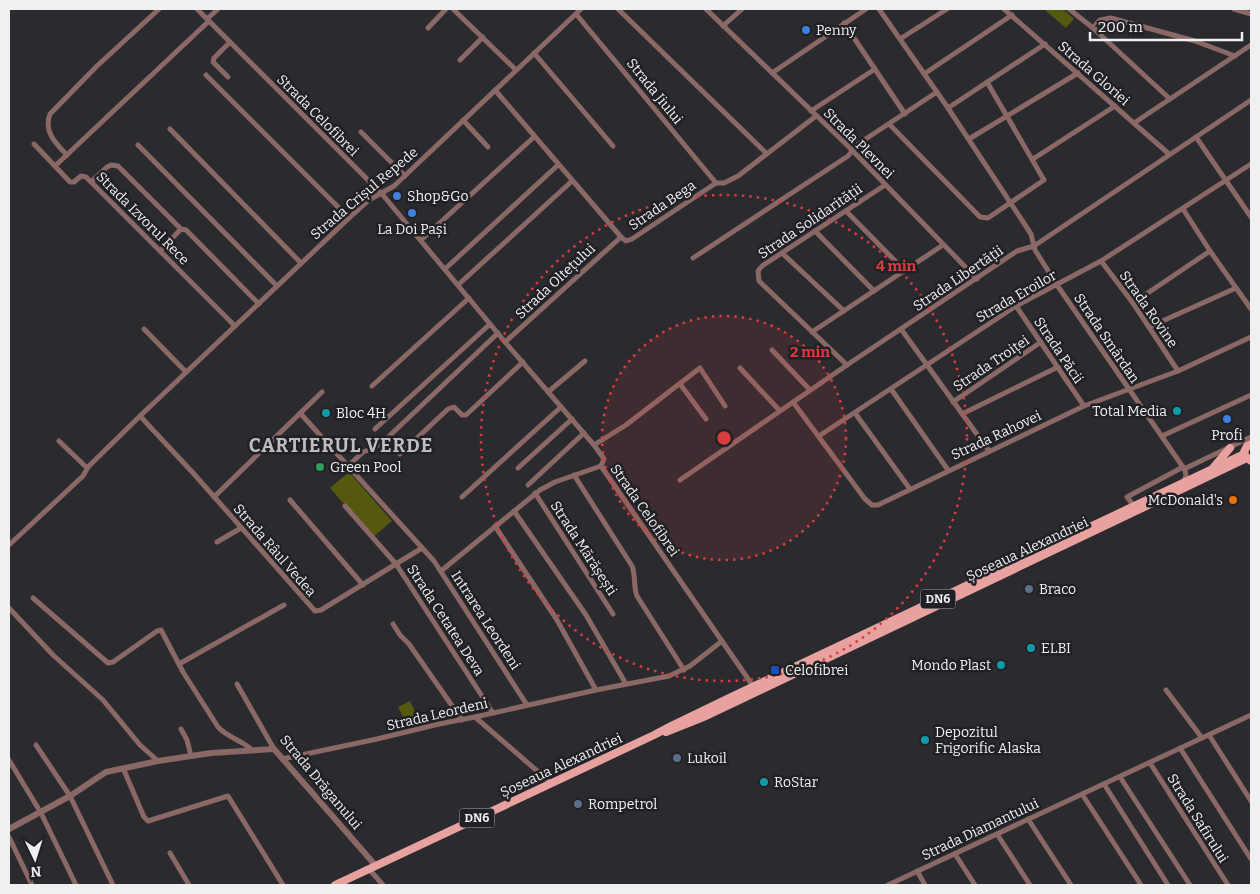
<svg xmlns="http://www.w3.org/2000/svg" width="1260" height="894" font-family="Bitter,serif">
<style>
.green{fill:#54590d}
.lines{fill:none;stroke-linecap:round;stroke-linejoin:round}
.minor{stroke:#896866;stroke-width:5}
.tertiary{stroke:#896866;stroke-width:6}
.primary{stroke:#e7a2a0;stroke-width:8}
.ring{fill:none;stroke:#d83c3c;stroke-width:2.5;stroke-dasharray:2.5 5}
.shop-dot{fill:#3f7fe0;stroke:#212125;stroke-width:2}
.culture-dot{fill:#0f9aa8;stroke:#212125;stroke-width:2}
.leisure-dot{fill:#2e9e5b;stroke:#212125;stroke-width:2}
.food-dot{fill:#e8710a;stroke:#212125;stroke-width:2}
.service-dot{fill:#5c6f8a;stroke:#212125;stroke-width:2}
.transit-dot{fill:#1a4fb4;stroke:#212125;stroke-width:2}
.labels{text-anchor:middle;stroke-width:5;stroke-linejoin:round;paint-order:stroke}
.shield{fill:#212125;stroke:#b1b2b4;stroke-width:1}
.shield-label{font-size:12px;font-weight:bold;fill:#eff0f2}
.poi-label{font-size:14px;fill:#eff0f2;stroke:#212125;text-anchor:start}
.street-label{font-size:14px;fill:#eff0f2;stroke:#212125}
.district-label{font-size:19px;font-weight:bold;letter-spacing:1px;fill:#bdbdc2;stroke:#212125}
.centre{fill:#d83c3c;stroke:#212125;stroke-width:2.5}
.ring-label{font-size:15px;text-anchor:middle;font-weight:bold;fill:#d83c3c;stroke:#212125;stroke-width:5;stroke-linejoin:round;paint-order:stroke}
</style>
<rect width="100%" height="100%" fill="#2b2b2f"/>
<!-- green -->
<g class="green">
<path d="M1048 9H1063L1074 19 1066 28 1046 11Z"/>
<path d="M349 472 392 521 373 537 330 488Z"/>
<path d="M410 701 419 720 408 726 398 707Z"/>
</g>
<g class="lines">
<!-- minor -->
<g class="minor">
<path d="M197 9 382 194 505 342 594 445 604 459 601 466"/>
<path d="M453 9 516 70"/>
<path d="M618 9 766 153"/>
<path d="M706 9 848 146 977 279"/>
<path d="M879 9 948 108 1031 234 1035 250 1057 285 1185 470 1186 476 1183 483"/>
<path d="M1004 9 1169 154"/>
<path d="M1069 9 1093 28 1170 99"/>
<path d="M1234 9 1251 14"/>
<path d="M576 14 716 183"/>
<path d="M207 19 218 9"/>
<path d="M844 23 905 114"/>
<path d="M723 26 742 9"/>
<path d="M428 28 446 9"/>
<path d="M1093 28 1100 20 1111 18 1195 41 1235 56"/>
<path d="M900 39 947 9"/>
<path d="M534 53 613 146"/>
<path d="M460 60 483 37"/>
<path d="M772 73 866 9"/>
<path d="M924 74 1012 15"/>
<path d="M206 75 349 218"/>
<path d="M228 77 213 62 214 58 230 42"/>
<path d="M495 90 621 237 626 241 632 239 716 183"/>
<path d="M948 108 1045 44"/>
<path d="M811 111 875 69"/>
<path d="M463 120 488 147"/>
<path d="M1134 123 1251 45"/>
<path d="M889 124 980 217 988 218 1044 180 987 82"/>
<path d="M170 129 301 263"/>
<path d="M361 132 405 176"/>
<path d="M1196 137 1251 217"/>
<path d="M969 139 1078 73"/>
<path d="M34 144 70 182H74L81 176 86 177 235 326"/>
<path d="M138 145 277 286"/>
<path d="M67 155C56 144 43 131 50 114L97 66 159 9"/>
<path d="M1033 159 1115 106"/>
<path d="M55 166 209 21"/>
<path d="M91 182 107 167 111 165 118 166 181 229 186 230 259 304"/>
<path d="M716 183H724L738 176 816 116"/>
<path d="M1183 209 1210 251 1251 309"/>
<path d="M846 211 905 271"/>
<path d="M815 231 874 291"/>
<path d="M421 240 534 137"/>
<path d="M160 251 181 229"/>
<path d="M782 253 844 311"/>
<path d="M693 258 848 156 858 144 937 92"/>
<path d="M1101 261 1133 303 1178 371"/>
<path d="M445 269 558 165"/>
<path d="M458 285 572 181"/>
<path d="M1133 303 1210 251"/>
<path d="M1016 306 1084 406"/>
<path d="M1149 327 1236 288"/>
<path d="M144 329 186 372"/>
<path d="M901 329 989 451"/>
<path d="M812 332 943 245"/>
<path d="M505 342 621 237"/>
<path d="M772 350 810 390"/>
<path d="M847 365 759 281 758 271 762 266 885 185"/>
<path d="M740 368 780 411"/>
<path d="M680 384 706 419"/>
<path d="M372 386 469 298"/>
<path d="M891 389 948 470"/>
<path d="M548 392 585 361"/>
<path d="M793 402 865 499 872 505H878L1084 406 1178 371 1251 337"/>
<path d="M953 402 1041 342"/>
<path d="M300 413 434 561 527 705"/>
<path d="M855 413 910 489"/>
<path d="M962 414 1058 367"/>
<path d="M140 416 194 474 315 611 321 610 422 548"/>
<path d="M375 429 490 324"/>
<path d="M819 436 1016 306 1101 261 1251 164"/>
<path d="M1162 436 1251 395"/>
<path d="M59 441 85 466 88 467 90 465 140 416 349 218 369 200 394 186 581 9"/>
<path d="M594 445 626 425 700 368 725 406"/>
<path d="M400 454 448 409 454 407 462 415H466L523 362"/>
<path d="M601 466 753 686"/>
<path d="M347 467 363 452 374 448 384 441 498 333"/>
<path d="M518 468 572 419"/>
<path d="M1184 469 1251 437"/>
<path d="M574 475 632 566C636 576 633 586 637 596L684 670"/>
<path d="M680 480 847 365 1017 251 1034 246 1251 100"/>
<path d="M528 485 584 433"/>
<path d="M535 493 613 614"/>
<path d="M214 497 322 392"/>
<path d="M462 497 561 407"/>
<path d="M290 500 363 585"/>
<path d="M345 506 396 564 493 713"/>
<path d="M1134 506 1127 497 1183 467"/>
<path d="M514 511 586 615 626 684"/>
<path d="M495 526 557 620 596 690"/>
<path d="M217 542 241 528"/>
<path d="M9 545 83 476 88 467"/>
<path d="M441 571 540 490 555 482 601 466"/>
<path d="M33 598 108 663 113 662 157 631 161 630 183 672 218 727C227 737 241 740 251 749"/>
<path d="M9 608 53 655 103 700 140 745 158 761"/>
<path d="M393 624 400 635 409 644 462 720"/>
<path d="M179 664 284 605"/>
<path d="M237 684 274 749"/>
<path d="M1166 690 1202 738"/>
<path d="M475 717 551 783"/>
<path d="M181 729 187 740 191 756"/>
<path d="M1209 735 1251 801"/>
<path d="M36 745 70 796 113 885"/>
<path d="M1180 748 1251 859"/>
<path d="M282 759 377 739 439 724 475 717 596 690 669 676 690 666 722 641"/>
<path d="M9 760 41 813 76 885"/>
<path d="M1150 763 1228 885"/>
<path d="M123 768 144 817 148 821 228 796 283 885"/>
<path d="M1120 777 1190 885"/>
<path d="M1104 784 1168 885"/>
<path d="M1082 794 1141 885"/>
<path d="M1028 819 1071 885"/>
<path d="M997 834 1030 885"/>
<path d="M9 837 32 885"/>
<path d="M170 853 189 885"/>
<path d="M955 854 975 885"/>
<path d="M369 869 383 885"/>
<path d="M917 871 925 885"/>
<path d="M888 885 1251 715"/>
</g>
<!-- tertiary -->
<path class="tertiary" d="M9 829 70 796 106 772 158 761 211 753 274 749 376 866"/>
<!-- primary -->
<g class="primary">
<path d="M1251 444 1247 446 1244 452 1246 457 1251 461"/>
<path d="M1212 469 1230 448"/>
<path d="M666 732 706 716 1247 458"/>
<path d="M335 885 654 735 671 726 731 697 1244 454"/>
</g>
</g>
<!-- distance rings -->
<circle cx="724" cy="438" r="122" fill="#d83c3c" fill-opacity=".12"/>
<g class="ring">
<circle cx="724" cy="438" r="122"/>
<circle cx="724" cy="438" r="243"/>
</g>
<!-- markers -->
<g class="shop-dot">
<circle cx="806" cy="30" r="5"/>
<circle cx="397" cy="196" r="5"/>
<circle cx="412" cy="213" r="5"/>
<circle cx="1227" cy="419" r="5"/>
</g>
<g class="culture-dot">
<circle cx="1177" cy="411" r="5"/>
<circle cx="326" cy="413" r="5"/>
<circle cx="1031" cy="648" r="5"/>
<circle cx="1001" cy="665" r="5"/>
<circle cx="925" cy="740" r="5"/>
<circle cx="764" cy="782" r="5"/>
</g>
<circle class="leisure-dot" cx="320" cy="467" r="5"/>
<circle class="food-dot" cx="1233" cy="500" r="5"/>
<g class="service-dot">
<circle cx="1029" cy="589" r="5"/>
<circle cx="677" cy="758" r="5"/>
<circle cx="578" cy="804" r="5"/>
</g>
<rect class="transit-dot" x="770" y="665" width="10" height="10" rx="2.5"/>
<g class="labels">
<!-- shield labels -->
<g class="shield">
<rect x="920.5" y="589.5" width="35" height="19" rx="4"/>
<rect x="459.5" y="808.5" width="35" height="19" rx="4"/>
</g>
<g class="shield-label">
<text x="938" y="603">DN6</text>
<text x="477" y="822">DN6</text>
</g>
<!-- poi labels -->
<g class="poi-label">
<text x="816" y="35">Penny</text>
<text x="407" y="201">Shop&amp;Go</text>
<text x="412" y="234" text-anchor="middle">La Doi Pași</text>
<text x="1167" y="416" text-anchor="end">Total Media</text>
<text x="336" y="418">Bloc 4H</text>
<text x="1227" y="440" text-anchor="middle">Profi</text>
<text x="330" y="472">Green Pool</text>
<text x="1223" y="505" text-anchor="end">McDonald's</text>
<text x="1039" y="594">Braco</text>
<text x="1041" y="653">ELBI</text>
<text x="991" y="670" text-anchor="end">Mondo Plast</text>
<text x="785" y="675">Celofibrei</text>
<text x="935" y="737">Depozitul<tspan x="935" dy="16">Frigorific Alaska</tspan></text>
<text x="687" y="763">Lukoil</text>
<text x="774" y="787">RoStar</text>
<text x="588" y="809">Rompetrol</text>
</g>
<!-- street labels -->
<g class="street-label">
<text transform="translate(1094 73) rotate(41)" y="5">Strada Gloriei</text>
<text transform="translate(655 91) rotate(51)" y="5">Strada Jiului</text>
<text transform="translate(318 115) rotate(45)" y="5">Strada Celofibrei</text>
<text transform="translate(859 143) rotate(45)" y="5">Strada Plevnei</text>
<text transform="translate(364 193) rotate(-40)" y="5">Strada Crișul Repede</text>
<text transform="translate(662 205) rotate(-34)" y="5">Strada Bega</text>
<text transform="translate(143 218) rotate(45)" y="5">Strada Izvorul Rece</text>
<text transform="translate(810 221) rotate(-34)" y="5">Strada Solidarității</text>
<text transform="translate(958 278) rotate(-34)" y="5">Strada Libertății</text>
<text transform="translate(555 281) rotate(-43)" y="5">Strada Oltețului</text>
<text transform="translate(1016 296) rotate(-30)" y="5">Strada Eroilor</text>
<text transform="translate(1149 309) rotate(55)" y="5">Strada Rovine</text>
<text transform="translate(1107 338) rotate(56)" y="5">Strada Smârdan</text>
<text transform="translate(1059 350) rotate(56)" y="5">Strada Păcii</text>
<text transform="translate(991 363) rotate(-34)" y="5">Strada Troiței</text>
<text transform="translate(996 435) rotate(-25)" y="5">Strada Rahovei</text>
<text transform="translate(645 510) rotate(55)" y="5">Strada Celofibrei</text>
<text transform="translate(584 548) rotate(57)" y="5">Strada Mărășești</text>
<text transform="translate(1027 549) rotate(-25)" y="5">Șoseaua Alexandriei</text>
<text transform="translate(275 550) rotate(49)" y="5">Strada Râul Vedea</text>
<text transform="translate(446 620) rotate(57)" y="5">Strada Cetatea Deva</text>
<text transform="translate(486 620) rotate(57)" y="5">Intrarea Leordeni</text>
<text transform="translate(437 714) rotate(-13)" y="5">Strada Leordeni</text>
<text transform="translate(561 765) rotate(-25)" y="5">Șoseaua Alexandriei</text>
<text transform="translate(321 782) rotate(50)" y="5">Strada Drăganului</text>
<text transform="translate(1198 818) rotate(58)" y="5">Strada Safirului</text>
<text transform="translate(980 829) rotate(-25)" y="5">Strada Diamantului</text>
</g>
<!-- district labels -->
<g class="district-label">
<text x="341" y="452">CARTIERUL VERDE</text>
</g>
</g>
<circle cx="724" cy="438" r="8" class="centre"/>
<g class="ring-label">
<text x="896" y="271">4 min</text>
<text x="810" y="357">2 min</text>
</g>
<!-- border -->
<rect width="1260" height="894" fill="none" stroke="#eff0f2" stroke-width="20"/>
<!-- north arrow -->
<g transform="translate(35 859) rotate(176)" stroke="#212125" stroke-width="4" paint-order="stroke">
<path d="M0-4L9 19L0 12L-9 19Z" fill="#eff0f2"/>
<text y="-8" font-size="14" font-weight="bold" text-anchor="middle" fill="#eff0f2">N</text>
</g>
<!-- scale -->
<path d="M1090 32v8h152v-8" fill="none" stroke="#eff0f2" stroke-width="2.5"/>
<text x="1098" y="32" font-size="15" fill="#eff0f2" stroke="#212125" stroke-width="4" paint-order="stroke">200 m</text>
</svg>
